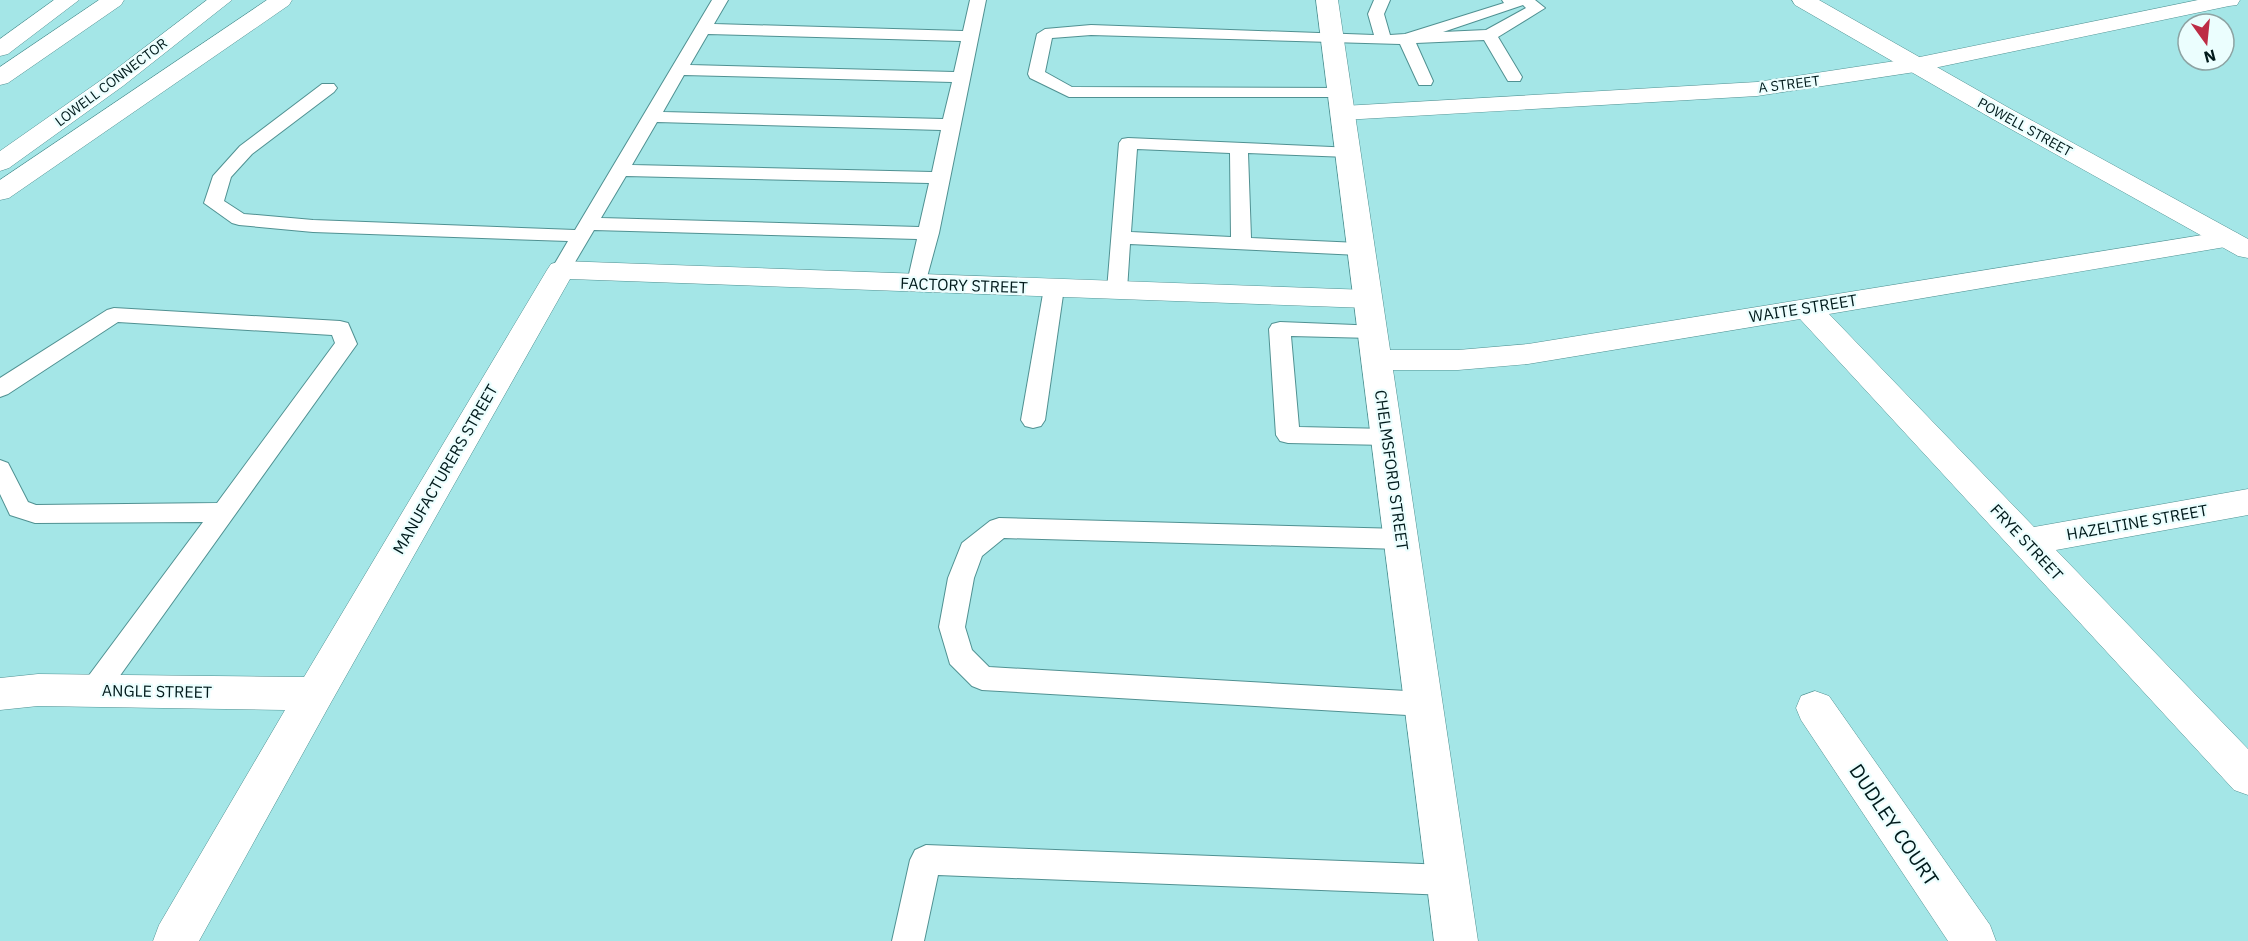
<svg xmlns="http://www.w3.org/2000/svg" width="2248" height="941" font-family="'IBM Plex Sans',sans-serif">
<style>
.lines{fill:none;stroke-linecap:round;stroke-linejoin:round}
.lane-casing{stroke:#509192;stroke-width:2}
.street-casing{stroke:#509192;stroke-width:1}
.secondary-casing{stroke:#509192;stroke-width:1}
.primary-casing{stroke:#509192;stroke-width:1}
.highway-casing{stroke:#509192;stroke-width:1}
.lane{fill:#fff;fill-rule:evenodd}
.street{fill:#fff;fill-rule:evenodd}
.secondary{fill:#fff;fill-rule:evenodd}
.primary{fill:#fff;fill-rule:evenodd}
.highway{fill:#fff;fill-rule:evenodd}
.labels{text-anchor:middle;stroke-width:4.5;stroke-linejoin:round;paint-order:stroke}
.far-street-label{font-size:14px;fill:#011a1b;stroke:#ebfefe}
.street-label{font-size:16px;fill:#011a1b;stroke:#ebfefe}
.near-street-label{font-size:20px;fill:#011a1b;stroke:#ebfefe}
</style>
<rect width="100%" height="100%" fill="#a4e6e7"/>
<g class="lines">
<defs>
<g id="lane">
<path d="M712 0H728L714 24 963 31 970 0H986L939 233 924 288 917 289 910 288 907 283 917 239 594 230 568 274 561 276 554 274 551 270 568 241 313 232 239 225 232 223 204 203 213 176 240 146 322 84H334L337 88 334 92 252 154 231 177 224 201 244 214 313 220 575 230ZM708 34 961 41 954 72 690 65ZM684 75 952 82 943 119 663 112ZM657 122 941 130 932 172 632 165ZM626 176 929 183 919 227 601 218Z"/>
<path d="M1374 0H1390L1384 14 1390 35 1405 34 1504 3 1502 0H1535L1545 8 1498 37 1522 77 1520 81H1508L1484 40 1416 43 1433 81 1431 85H1419L1417 81 1400 44 1091 35 1052 38 1045 72 1072 87 1346 88 1349 92 1346 96 1340 97H1069L1030 78 1028 74 1037 34 1045 29 1091 25 1374 35 1368 14ZM1523 5 1526 8 1486 30 1443 32Z"/>
<path d="M1128 138 1354 148 1357 152 1354 156 1348 157 1248 153 1251 238 1359 243 1366 245 1369 249 1366 253 1359 255 1130 244 1127 290 1124 295 1117 297 1110 295 1107 290 1119 143 1122 139ZM1137 149 1230 153 1231 237 1131 232Z"/>
<path d="M1054 281 1061 283 1064 288 1045 420 1041 426 1033 428 1025 426 1021 420 1044 288 1047 283Z"/>
<path d="M114 308 340 321 348 323 357 344 104 698 94 702 84 698 80 690 84 682 203 522 35 523 10 515 0 494V460L8 463 28 502 36 505 217 503 335 343 332 335 118 322 8 394 0 397V378L107 310Z"/>
<path d="M1280 322 1380 326 1383 331 1380 336 1372 338 1291 336 1299 427 1387 429 1395 431 1399 437 1395 443 1387 445 1288 443 1280 441 1276 435 1269 329 1272 324Z"/>
<path d="M999 518 1401 529 1410 532 1414 539 1410 546 1401 549 1004 538 982 556 974 578 965 627 972 650 989 667 1424 692 1434 695 1438 704 1434 713 1424 716 982 690 972 686 950 664 939 627 948 578 962 543 990 521Z"/>
<path d="M926 845 1448 865 1459 869 1464 880 1459 891 1448 895 938 875 924 941H892L910 860 915 850Z"/>
</g>
<g id="street">
<path d="M2198 0H2240L2237 5 2229 6 1915 72 1757 96 1343 120 1334 118 1331 113 1334 108 1343 106 1757 82 1915 58Z"/>
<path d="M2227 231 2237 233 2241 239 2237 245 1829 314 2034 527 2248 489V515L2056 550 2248 749V795L2234 790 1800 319 1528 364 1458 370H1377L1366 367 1362 360 1366 353 1377 350H1458L1528 344Z"/>
<path d="M561 261 1368 290 1378 293 1382 299 1378 305 1368 308 570 279 329 706 199 941H153L159 925 285 710 38 706 0 710V678L38 674 304 677 547 270 551 264Z"/>
<path d="M1815 691 1829 696 1990 925 1996 941H1948L1801 720 1796 708 1801 696Z"/>
</g>
<path id="secondary" d="M1792 0H1819L2009 108 2248 239V258L2238 256 1991 118 1795 5Z"/>
<path id="primary" d="M1316 0H1338L1478 941H1434Z"/>
<g id="highway">
<path d="M54 0H79L8 54 0 56V39Z"/>
<path d="M99 0H124L121 5 8 83 0 85V67Z"/>
<path d="M207 0H232L123 86 9 168 0 171V151L107 76Z"/>
<path d="M267 0H292L289 5 9 198 0 200V180Z"/>
</g>
</defs>
<!-- lane casing -->
<use href="#lane" class="lane-casing"/>
<!-- street casing -->
<use href="#street" class="street-casing"/>
<!-- secondary casing -->
<use href="#secondary" class="secondary-casing"/>
<!-- primary casing -->
<use href="#primary" class="primary-casing"/>
<!-- highway casing -->
<use href="#highway" class="highway-casing"/>
<!-- lane -->
<use href="#lane" class="lane"/>
<!-- street -->
<use href="#street" class="street"/>
<!-- secondary -->
<use href="#secondary" class="secondary"/>
<!-- primary -->
<use href="#primary" class="primary"/>
<!-- highway -->
<use href="#highway" class="highway"/>
</g>
<g class="labels">
<!-- far-street labels -->
<g class="far-street-label">
<text transform="translate(111 82) rotate(-37)" y="5">LOWELL CONNECTOR</text>
<text transform="translate(1789 84) rotate(-7)" y="5">A STREET</text>
<text transform="translate(2025 127) rotate(29)" y="5">POWELL STREET</text>
</g>
<!-- street labels -->
<g class="street-label">
<text transform="translate(964 285) rotate(2)" y="6">FACTORY STREET</text>
<text transform="translate(1803 308) rotate(-9)" y="6">WAITE STREET</text>
<text transform="translate(445 469) rotate(-60)" y="6">MANUFACTURERS STREET</text>
<text transform="translate(1392 470) rotate(82)" y="6">CHELMSFORD STREET</text>
<text transform="translate(2137 522) rotate(-10)" y="6">HAZELTINE STREET</text>
<text transform="translate(2027 542) rotate(47)" y="6">FRYE STREET</text>
<text transform="translate(157 691) rotate(1)" y="6">ANGLE STREET</text>
</g>
<!-- near-street labels -->
<g class="near-street-label">
<text transform="translate(1894 825) rotate(56)" y="7">DUDLEY COURT</text>
</g>
</g>
<!-- north arrow -->
<g transform="translate(2206 42) rotate(165)"><circle r="28" fill="#ebfefe" stroke="#8da3a3" stroke-width="1.5"/>
<path d="M0-4.5L10 22L0 15L-10 22Z" fill="#bd2c45"/>
<text y="-9" font-size="16" font-weight="bold" text-anchor="middle" fill="#011a1b">N</text>
</g>
</svg>
